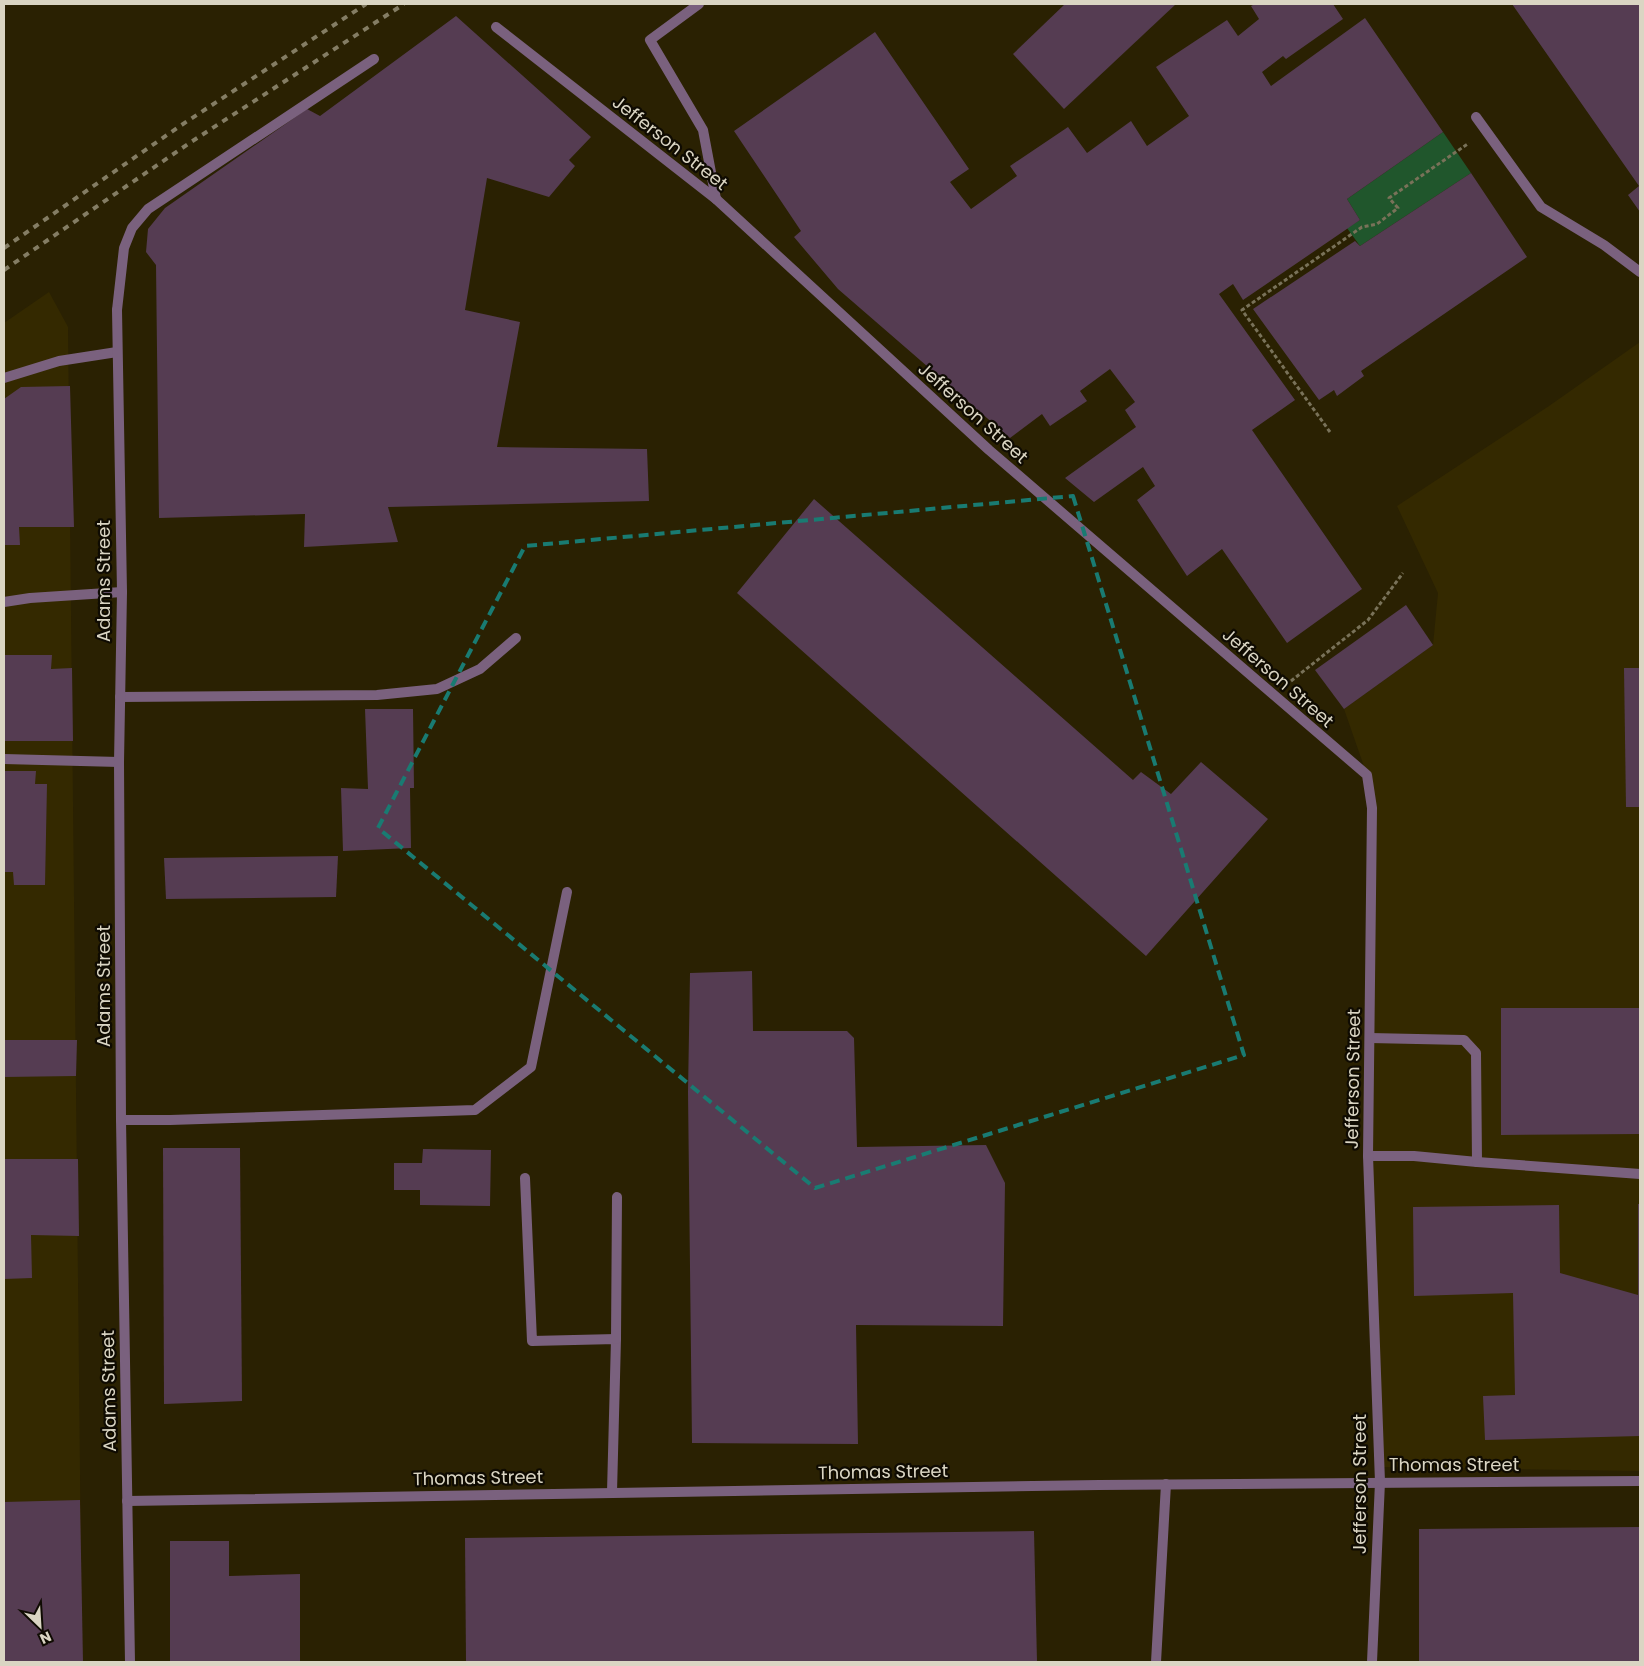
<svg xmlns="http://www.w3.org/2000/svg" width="1644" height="1666" font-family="Poppins,sans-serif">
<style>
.built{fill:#342900}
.green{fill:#20562c}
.building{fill:#553c52}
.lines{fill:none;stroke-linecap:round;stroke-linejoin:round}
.path{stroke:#797259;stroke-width:3;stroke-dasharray:4 2.5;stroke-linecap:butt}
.lane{stroke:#7a617e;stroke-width:10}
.street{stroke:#7a617e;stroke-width:10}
.rail{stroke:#847d64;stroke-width:4;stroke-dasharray:6 6;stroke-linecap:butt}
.marked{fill:none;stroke:#197b72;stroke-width:4;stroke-dasharray:10 6;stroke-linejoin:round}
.labels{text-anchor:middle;stroke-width:4.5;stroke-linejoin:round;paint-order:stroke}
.street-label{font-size:18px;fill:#dad5c3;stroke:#0f0b02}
</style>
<rect width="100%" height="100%" fill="#2a2102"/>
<!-- built -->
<g class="built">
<path d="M49 292 68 327 82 1662H4V323Z"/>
<path d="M1640 342V1471L1379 1467 1368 1156 1372 808 1367 775 1344 709 1433 645 1438 593 1397 506 1549 406Z"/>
</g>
<!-- green -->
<path class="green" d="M1443 132 1471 173 1360 246 1347 228 1360 220 1347 199Z"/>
<!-- building -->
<g class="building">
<path d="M1065 4H1176L1064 109 1013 54Z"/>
<path d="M1255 4H1333L1343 19 1286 59 1283 56 1262 72 1271 86 1365 18 1443 132 1347 199 1360 220 1243 300 1233 284 1219 294 1295 400 1252 430 1362 589 1287 643 1222 549 1187 576 1137 500 1155 486 1143 467 1094 502 1065 478 1136 427 1125 410 1135 402 1110 369 1080 391 1087 401 1050 426 1042 414 1010 438 838 289 794 237 801 231 734 131 875 32 969 169 950 182 971 209 1017 176 1010 166 1068 127 1087 153 1131 121 1147 146 1189 116 1156 67 1227 20 1238 36 1259 19 1251 6Z"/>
<path d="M1512 4H1640V212L1628 195 1639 186Z"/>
<path d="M456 16 591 137 569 160 575 166 549 197 487 178 465 310 520 322 497 447 647 449 649 501 388 507 398 542 304 547 305 514 159 518 156 265 146 252 148 229 165 208 307 109 320 116Z"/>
<path d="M1471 173 1527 257 1361 371 1364 376 1337 396 1334 390 1319 400 1253 309 1355 241 1360 246Z"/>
<path d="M70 386 74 527H19L20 545H4V399L21 387Z"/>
<path d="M814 499 1133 780 1141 772 1171 794 1201 762 1268 819 1146 956 737 593Z"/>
<path d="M1406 605 1433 645 1344 709 1315 670Z"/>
<path d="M4 655H52L51 669 72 668 73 741H4Z"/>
<path d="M1624 668H1640V807H1626Z"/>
<path d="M365 709H413L414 788H410L411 848 343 851 341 788 368 789Z"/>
<path d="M4 771H36L35 784H47L45 885H14L13 872H4Z"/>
<path d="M338 856 336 897 166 899 164 858Z"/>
<path d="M752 971 753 1031H847L854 1038 857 1147 986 1145 1005 1183 1003 1326 856 1325 858 1444 692 1443 688 1092 690 973Z"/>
<path d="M1501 1008H1640V1134L1501 1135Z"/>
<path d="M4 1040H77L76 1076 4 1077Z"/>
<path d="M163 1148H240L242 1401 164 1404Z"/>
<path d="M423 1149 491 1150 490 1206 420 1205V1190H394V1163H422Z"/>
<path d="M4 1159H78L79 1236 31 1235 32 1278 4 1279Z"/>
<path d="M1638 1204H1640V1436L1485 1440 1483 1396 1515 1395 1513 1293 1414 1296 1413 1207 1559 1205 1560 1273 1638 1295Z"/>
<path d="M80 1500 83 1662H4V1502Z"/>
<path d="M1640 1527V1662H1419V1529Z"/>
<path d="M1034 1531 1037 1662H466L465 1538Z"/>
<path d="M170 1541H229V1576L300 1574V1662H170Z"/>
</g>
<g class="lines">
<!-- path -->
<g class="path">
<path d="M1330 432 1242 310 1362 227 1377 224 1398 208 1389 198 1469 143"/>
<path d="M1291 681 1368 620 1403 573"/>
</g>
<!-- lane -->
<g class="lane">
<path d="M699 4 650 40 703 130 716 199"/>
<path d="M1476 117 1541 207 1604 245 1640 272"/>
<path d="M117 310 124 248 132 228 148 209 374 59"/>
<path d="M4 378 59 361 117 352"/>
<path d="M4 602 30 598 122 592"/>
<path d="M120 697 377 695 437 689 480 669 516 638"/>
<path d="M4 759 119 762"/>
<path d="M121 1120H170L475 1110 531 1067 567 892"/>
<path d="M1368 1156H1414L1477 1162 1476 1053 1464 1040 1370 1038"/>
<path d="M1477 1162 1640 1174"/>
<path d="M525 1178 532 1341 616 1339 612 1492"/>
<path d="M616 1339 617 1197"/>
<path d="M1156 1662 1166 1484"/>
</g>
<!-- street -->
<g class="street">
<path d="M496 27 716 199 989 450 1367 775 1372 808 1368 1156 1380 1482 1372 1662"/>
<path d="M117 310 122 592 119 762 121 1120 130 1662"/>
<path d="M127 1501 1099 1485 1640 1481"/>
</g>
<!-- rail -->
<g class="rail">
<path d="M4 248 180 126 366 4"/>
<path d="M4 270 191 142 404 4"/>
</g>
</g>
<!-- marked area -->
<path class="marked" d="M1073 496 1244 1055 815 1188 378 828 525 546Z"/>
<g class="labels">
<!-- street labels -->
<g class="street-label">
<text transform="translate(670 143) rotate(38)" y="6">Jefferson Street</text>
<text transform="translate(973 413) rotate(42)" y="6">Jefferson Street</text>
<text transform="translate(104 581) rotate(-90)" y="6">Adams Street</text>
<text transform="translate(1278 678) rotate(41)" y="6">Jefferson Street</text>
<text transform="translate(104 986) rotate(-90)" y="6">Adams Street</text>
<text transform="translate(1353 1079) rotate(-89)" y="6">Jefferson Street</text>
<text transform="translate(109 1391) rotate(-91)" y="6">Adams Street</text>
<text x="1454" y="1471">Thomas Street</text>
<text transform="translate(883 1472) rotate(-1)" y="6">Thomas Street</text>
<text transform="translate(478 1478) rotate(-1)" y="6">Thomas Street</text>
<text transform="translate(1360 1484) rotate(-90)" y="6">Jefferson Street</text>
</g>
</g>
<!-- border -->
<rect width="1644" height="1666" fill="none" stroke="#dad5c3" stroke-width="10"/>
<!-- north arrow -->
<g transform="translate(40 1626) rotate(155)" stroke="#0f0b02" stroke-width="4" paint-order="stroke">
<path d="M0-4L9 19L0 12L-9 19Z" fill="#dad5c3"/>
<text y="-8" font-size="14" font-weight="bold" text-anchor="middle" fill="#dad5c3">N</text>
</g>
</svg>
